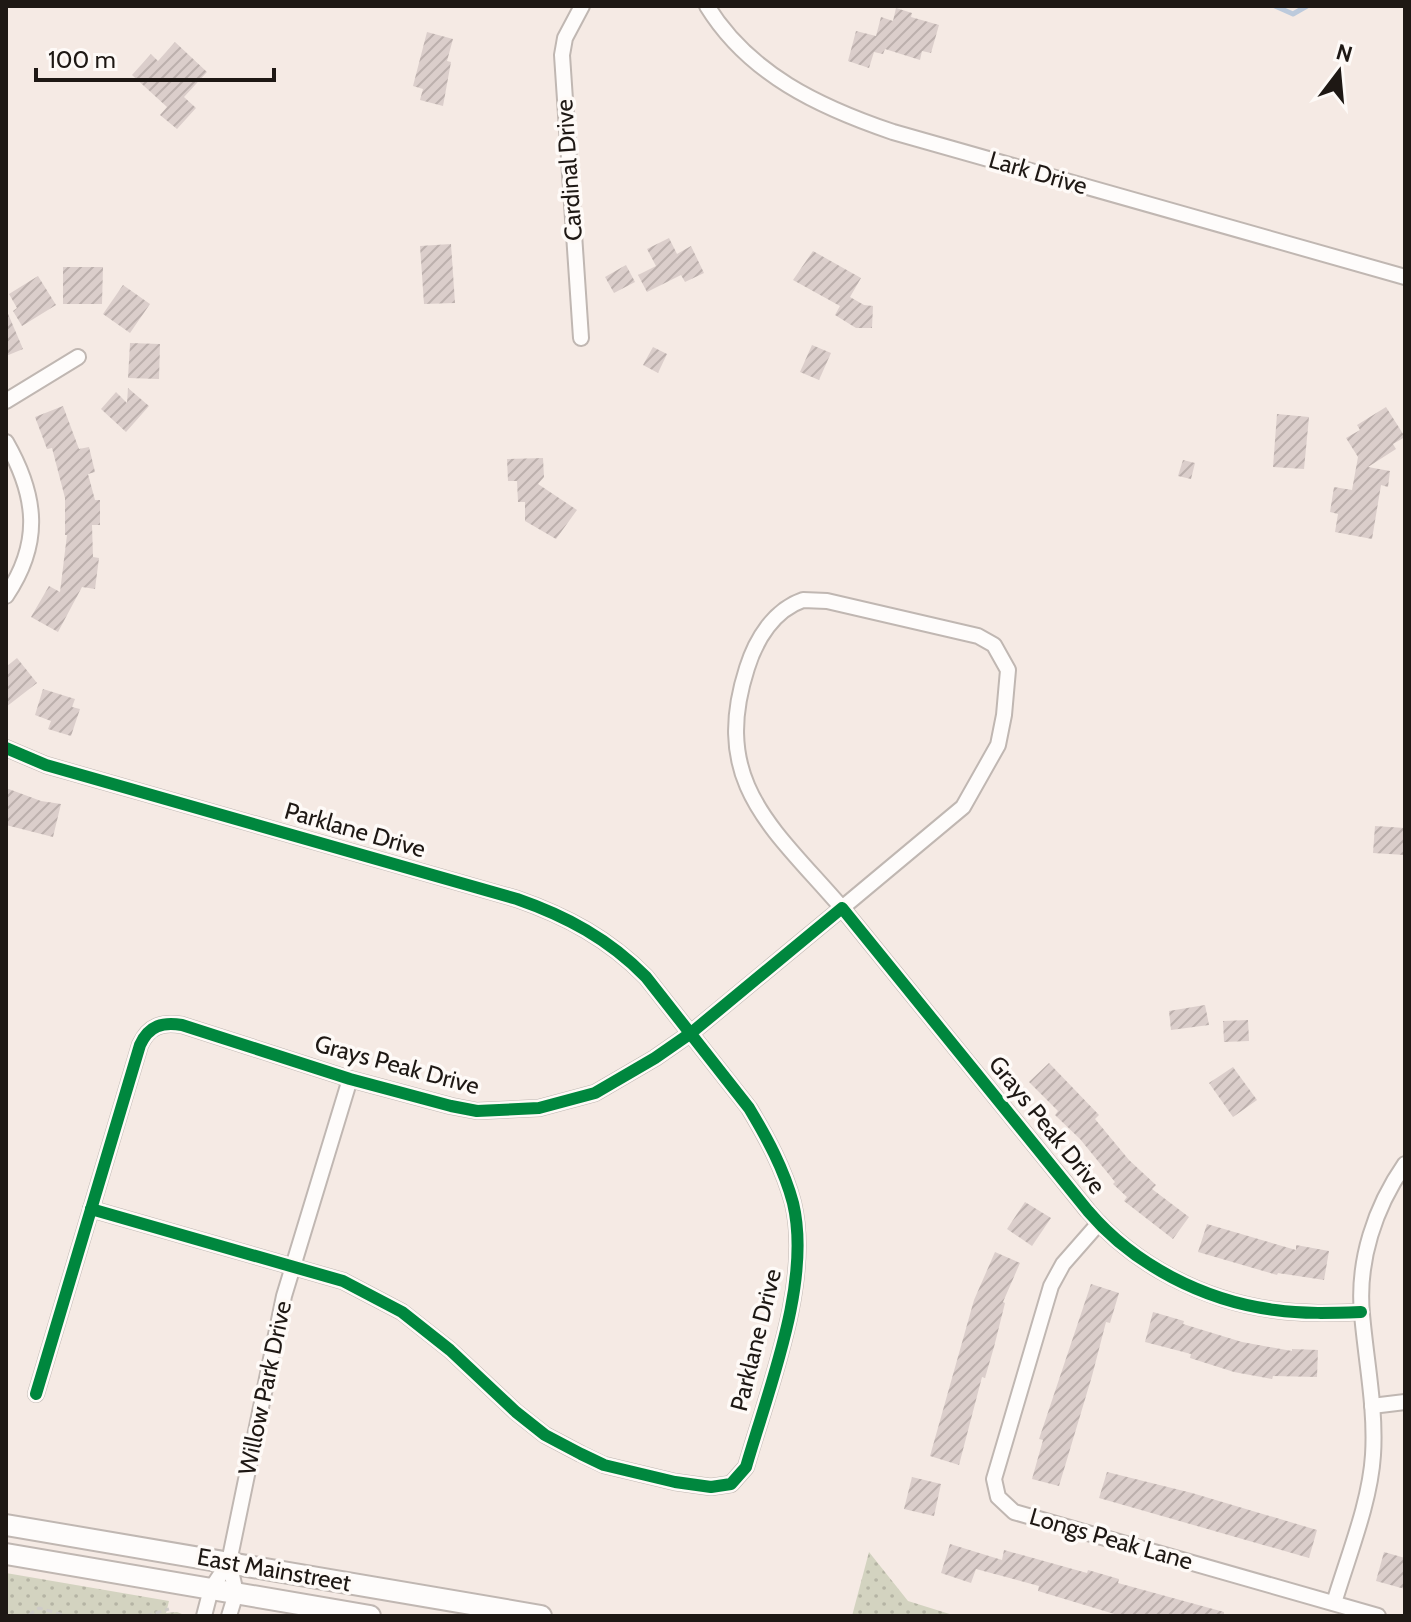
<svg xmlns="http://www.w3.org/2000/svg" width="1411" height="1622" font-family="Cabin,sans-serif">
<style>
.green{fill:url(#green-dots)}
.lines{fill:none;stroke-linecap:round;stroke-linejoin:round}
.stream{stroke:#bccadc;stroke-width:5}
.building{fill:url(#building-hatch)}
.street-casing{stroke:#c0b7b2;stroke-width:18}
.primary-casing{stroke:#c0b7b2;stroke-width:24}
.path{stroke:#cfccc8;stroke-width:3;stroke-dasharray:6 4;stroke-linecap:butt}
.street{stroke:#fefcfb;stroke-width:14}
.primary{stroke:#fefcfb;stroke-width:20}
.cycleway-casing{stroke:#fefaf7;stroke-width:17}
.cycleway{stroke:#00873e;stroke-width:12}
.labels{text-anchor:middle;stroke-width:7;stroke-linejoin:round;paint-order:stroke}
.street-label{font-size:24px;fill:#1e1814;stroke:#fefaf7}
</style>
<defs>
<pattern id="green-dots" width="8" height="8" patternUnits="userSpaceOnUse" patternTransform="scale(2)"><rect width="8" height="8" fill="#d3d3c0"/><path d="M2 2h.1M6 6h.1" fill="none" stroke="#b5b4a4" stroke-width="1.8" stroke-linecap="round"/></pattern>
<pattern id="building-hatch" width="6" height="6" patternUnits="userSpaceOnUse" patternTransform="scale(2)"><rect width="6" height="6" fill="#dbcecb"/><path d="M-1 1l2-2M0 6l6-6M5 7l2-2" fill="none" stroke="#bcb0ad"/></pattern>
</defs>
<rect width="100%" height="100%" fill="#f5eae4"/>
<!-- green -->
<g class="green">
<path d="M869 1552 908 1601 956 1616H852Z"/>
<path d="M6 1573 169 1601 166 1613 177 1612 187 1616H6Z"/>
</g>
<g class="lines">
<!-- stream -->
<path class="stream" d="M1275 6 1293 14 1307 6"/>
</g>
<!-- building -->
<g class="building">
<path d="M896 8 912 13 911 17 939 25 931 53 922 51 920 60 885 49 883 54 874 52 869 68 848 61 856 31 876 36 881 17 893 21Z"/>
<path d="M427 32 453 39 447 61 451 62 443 106 420 100 423 89 413 86Z"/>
<path d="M175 42 207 72 184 97 196 108 177 129 160 115 167 107 132 75 151 54 158 61Z"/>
<path d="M669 238 677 254 691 246 704 273 685 282 681 275 647 292 638 275 656 266 647 249Z"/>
<path d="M451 244 455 303 424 304 420 246Z"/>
<path d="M813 251 861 278 850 297 864 305 873 306 872 328H856L835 315 840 306 793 280Z"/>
<path d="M626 265 635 282 614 293 605 277Z"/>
<path d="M63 267H103L102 304H63Z"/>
<path d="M38 276 56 305 22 326 13 311 17 308 9 294Z"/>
<path d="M123 285 150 304 130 333 103 314Z"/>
<path d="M6 309 23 349 6 356Z"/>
<path d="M130 343 160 344 159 379 128 378Z"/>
<path d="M812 345 831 353 819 380 800 372Z"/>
<path d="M653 347 667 354 658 373 643 365Z"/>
<path d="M128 388 149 406 126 432 101 409 116 392 127 403Z"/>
<path d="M63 406 79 449 89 447 95 472 88 474 95 500H100V525H92L93 557 99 558 95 589 82 587 58 632 31 617 49 586 60 592 67 535H65V498L52 448 47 449 35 417Z"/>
<path d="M1386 407 1405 437 1393 444 1396 449 1368 467 1390 471 1388 487 1381 485 1372 539 1335 532 1338 514 1330 512 1334 487 1352 490 1358 457 1346 438 1360 430 1357 425Z"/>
<path d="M1277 414 1309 417 1304 469 1273 467Z"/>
<path d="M543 458 544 477 538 484 577 510 556 539 525 521V502H518L517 481H508L507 459Z"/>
<path d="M1183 460 1195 463 1191 479 1178 476Z"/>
<path d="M17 658 37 683 6 707V667Z"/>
<path d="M43 689 75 699 72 707 80 709 71 736 48 729 51 721 35 715Z"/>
<path d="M6 788 41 801 61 804 53 837 6 825Z"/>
<path d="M1375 826 1405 828V855L1373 853Z"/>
<path d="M1205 1005 1209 1025 1171 1030 1169 1011Z"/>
<path d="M1248 1020 1249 1041 1224 1042 1223 1021Z"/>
<path d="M1049 1063 1099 1115 1095 1119 1129 1160 1156 1185 1152 1189 1189 1217 1173 1239 1124 1201 1127 1197 1113 1184 1115 1182 1080 1139 1055 1115 1058 1111 1029 1082Z"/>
<path d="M1233 1067 1257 1100 1233 1117 1209 1083Z"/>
<path d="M1025 1202 1051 1218 1032 1246 1007 1229Z"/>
<path d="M1207 1224 1296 1250V1245L1329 1251 1324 1280 1278 1273 1277 1275 1198 1252Z"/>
<path d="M995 1252 1020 1263 1003 1302 1005 1303 994 1347 985 1378 982 1377 959 1465 930 1456 974 1300Z"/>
<path d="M1091 1284 1119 1293 1110 1323 1106 1322 1092 1376 1059 1486 1032 1479 1043 1440 1039 1439Z"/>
<path d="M1153 1312 1184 1321 1183 1324 1242 1342 1292 1351V1349L1318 1350 1317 1377 1273 1376 1272 1379 1234 1372 1190 1358 1191 1354 1145 1342Z"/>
<path d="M1107 1472 1192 1493 1317 1530 1309 1558 1099 1498Z"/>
<path d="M912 1477 941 1484 934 1516 904 1509Z"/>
<path d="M950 1544 1002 1560 1004 1550 1087 1573 1088 1570 1119 1579 1118 1583 1224 1612V1616H1121L1038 1591 1039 1586 976 1569 971 1583 941 1573Z"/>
<path d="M1384 1552 1405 1558V1589L1376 1581Z"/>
</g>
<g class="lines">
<defs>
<g id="street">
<path d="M707 6C749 74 819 107 893 132L1405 277"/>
<path d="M581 338 562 55 565 38 582 6"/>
<path d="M6 401 78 357"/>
<path d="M6 442C37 496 42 543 6 596"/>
<path d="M803 600 827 601 978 636 994 645 1008 670 1004 715 998 745 963 807 842 908C773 828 710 783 747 668 756 639 774 610 803 600Z"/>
<path d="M6 748 46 765 517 899C566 916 609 939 646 977L749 1108C767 1138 784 1169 793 1203 812 1282 768 1390 746 1467L731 1484 711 1487 675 1482 604 1465 581 1454 545 1435 516 1412 450 1350 402 1312 343 1281 91 1209"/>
<path d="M1099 1223 1063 1264 1051 1286 994 1479 998 1497 1014 1512 1378 1616"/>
<path d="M36 1394 140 1045C149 1025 163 1022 182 1025L350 1079 451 1106 477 1111 539 1108 595 1093 655 1058 691 1033 842 908 1088 1211C1134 1265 1204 1301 1275 1310 1303 1314 1332 1313 1361 1312"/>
<path d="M1372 1406 1405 1402"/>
<path d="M229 1562 236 1593 229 1616"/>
<path d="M1334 1603C1348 1556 1370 1503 1373 1455 1376 1408 1366 1361 1362 1314 1357 1261 1375 1207 1405 1164"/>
<path d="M204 1616 211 1589 229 1562 284 1296 350 1079"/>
</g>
<g id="primary">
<path d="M6 1525 541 1616"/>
<path d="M6 1554 370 1616"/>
</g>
</defs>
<!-- street casing -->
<use href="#street" class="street-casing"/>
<!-- primary casing -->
<use href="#primary" class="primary-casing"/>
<!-- path -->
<g class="path">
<path d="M29 1615 39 1608 67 1616"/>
<path d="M146 1616 169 1609"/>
</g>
<!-- street -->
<use href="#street" class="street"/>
<!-- primary -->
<use href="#primary" class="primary"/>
<defs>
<g id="cycleway">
<path d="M6 748 46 765 517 899C566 916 609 939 646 977L749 1108C767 1138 784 1169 793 1203 812 1282 768 1390 746 1467L731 1484 711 1487 675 1482 604 1465 581 1454 545 1435 516 1412 450 1350 402 1312 343 1281 91 1209"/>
<path d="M36 1394 140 1045C149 1025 163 1022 182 1025L350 1079 451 1106 477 1111 539 1108 595 1093 655 1058 691 1033 842 908 1088 1211C1134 1265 1204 1301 1275 1310 1303 1314 1332 1313 1361 1312"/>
</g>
</defs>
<!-- cycleway casing -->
<use href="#cycleway" class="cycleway-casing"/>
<!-- cycleway -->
<use href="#cycleway" class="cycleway"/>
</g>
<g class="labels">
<!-- street labels -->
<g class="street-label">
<text transform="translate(569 170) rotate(-94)" y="8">Cardinal Drive</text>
<text transform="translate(1038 173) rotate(16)" y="8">Lark Drive</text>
<text transform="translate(355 830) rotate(16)" y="8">Parklane Drive</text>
<text transform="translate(397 1065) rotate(15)" y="8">Grays Peak Drive</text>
<text transform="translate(1047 1125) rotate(51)" y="8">Grays Peak Drive</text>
<text transform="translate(756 1340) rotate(-76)" y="8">Parklane Drive</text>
<text transform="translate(265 1388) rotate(-78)" y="8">Willow Park Drive</text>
<text transform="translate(1111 1539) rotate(16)" y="8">Longs Peak Lane</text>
<text transform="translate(274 1570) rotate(10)" y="8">East Mainstreet</text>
</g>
</g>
<!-- border -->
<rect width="1411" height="1622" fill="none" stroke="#1e1814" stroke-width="16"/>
<!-- north arrow -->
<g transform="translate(1339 72) rotate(16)" stroke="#fefaf7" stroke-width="6" paint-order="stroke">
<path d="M0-6L14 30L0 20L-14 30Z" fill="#1e1814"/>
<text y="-12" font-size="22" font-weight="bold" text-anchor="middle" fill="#1e1814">N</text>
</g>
<!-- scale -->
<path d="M36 68v12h238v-12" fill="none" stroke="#1e1814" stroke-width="4"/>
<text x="48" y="68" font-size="24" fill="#1e1814" stroke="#fefaf7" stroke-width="6" paint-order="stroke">100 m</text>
</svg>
